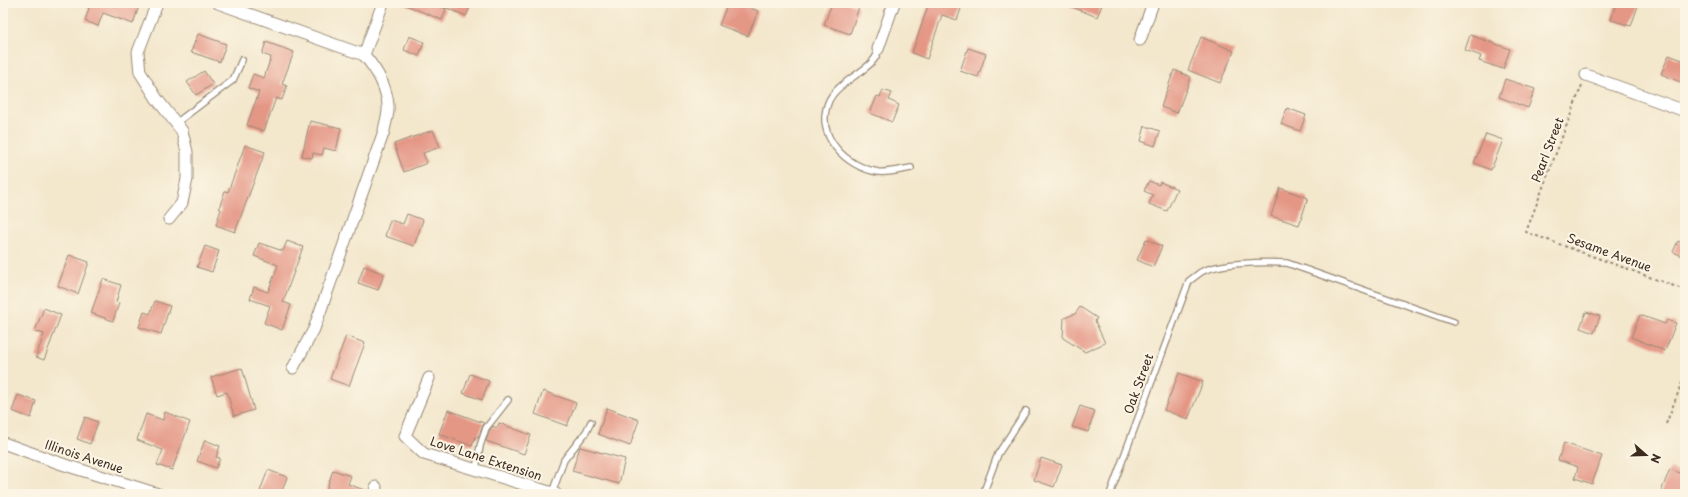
<svg xmlns="http://www.w3.org/2000/svg" width="1688" height="497" font-family="'Playpen Sans',sans-serif">
<style>
.building{fill:#e59786}
.lines{fill:none;stroke-linecap:round;stroke-linejoin:round}
.lane-casing{stroke:#978875;stroke-width:8}
.street-casing{stroke:#978875;stroke-width:13}
.path{stroke:#978875;stroke-width:2;stroke-dasharray:3 3;stroke-linecap:butt}
.lane{stroke:#fff;stroke-width:5.5}
.street{stroke:#fff;stroke-width:11}
.labels{text-anchor:middle;stroke-width:4;stroke-linejoin:round;paint-order:stroke}
.street-label{font-size:12px;fill:#3b2a1e;stroke:#fcf5e5}
</style>
<rect width="100%" height="100%" fill="#fcf5e5"/>
<filter id="ink" filterUnits="userSpaceOnUse"><feTurbulence type="fractalNoise" baseFrequency=".025" numOctaves="2"/><feDisplacementMap in="SourceGraphic" scale="8" xChannelSelector="R" yChannelSelector="G"/><feConvolveMatrix kernelMatrix="1 2 1 2 8 2 1 2 1" color-interpolation-filters="sRGB"/></filter>
<filter id="wash" filterUnits="userSpaceOnUse"><feTurbulence type="fractalNoise" baseFrequency=".012" numOctaves="4" result="noise"/><feDisplacementMap in="SourceGraphic" scale="16" xChannelSelector="R" yChannelSelector="G"/><feGaussianBlur stdDeviation="0.9" result="paint"/><feColorMatrix in="noise" values="0 0 0 0 0 0 0 0 0 0 0 0 0 0 0 0 0 1.4 0 .05"/><feComposite in="paint" operator="in"/></filter>
<g filter="url(#wash)">
<rect width="100%" height="100%" fill="#f3e7cc"/>
<g id="blocks">
<!-- building -->
<g class="building">
<path d="M79 3H140L133 24 103 13 98 26 85 21 89 8Z"/>
<path d="M401 3H432L446 9 442 20Z"/>
<path d="M435 3H472L466 16Z"/>
<path d="M728 3H738L758 11 748 36 719 25Z"/>
<path d="M832 3H848L859 7 850 34 824 25Z"/>
<path d="M929 3H963L957 20 942 15 927 59 912 53Z"/>
<path d="M1062 3H1103L1097 17Z"/>
<path d="M1616 3H1639L1631 26 1611 20Z"/>
<path d="M198 34 226 44 220 62 191 52Z"/>
<path d="M1470 35 1510 49 1503 69 1479 61 1481 56 1465 50Z"/>
<path d="M409 36 424 42 419 56 404 50Z"/>
<path d="M1201 37 1234 51 1220 83 1188 70Z"/>
<path d="M266 42 294 52 282 84 287 86 282 100 276 98 264 131 247 125 259 92 248 88 253 74 264 78 271 57 262 54Z"/>
<path d="M968 48 986 54 978 77 960 71Z"/>
<path d="M1669 55 1685 61V84L1661 74Z"/>
<path d="M1174 70 1191 77 1177 113 1161 107Z"/>
<path d="M204 71 213 84 196 95 187 82Z"/>
<path d="M1505 79 1535 89 1528 108 1499 97Z"/>
<path d="M883 90 892 93 889 100 899 105 892 122 870 113 877 96 880 97Z"/>
<path d="M1287 108 1306 115 1300 131 1281 124Z"/>
<path d="M310 121 341 128 336 151 324 148 322 155 313 153 312 158 302 156Z"/>
<path d="M1145 126 1160 131 1155 146 1141 141Z"/>
<path d="M433 130 440 147 423 153 427 163 404 172 394 144Z"/>
<path d="M1486 134 1503 140 1491 170 1474 163Z"/>
<path d="M245 145 265 152 235 232 216 225 221 209 219 208 225 191 228 192Z"/>
<path d="M1149 181 1159 185 1160 182 1177 189 1167 211 1149 204 1153 195 1144 191Z"/>
<path d="M1280 188 1308 198 1299 225 1271 216Z"/>
<path d="M407 214 423 220 414 246 385 236 390 220 403 224Z"/>
<path d="M1146 239 1162 246 1153 267 1137 260Z"/>
<path d="M287 241 303 247 283 302 291 305 282 330 264 323 270 306 250 299 254 287 268 292 278 265 254 256 259 243 283 251Z"/>
<path d="M1678 241 1685 244V257L1673 252Z"/>
<path d="M205 246 219 251 212 272 197 267Z"/>
<path d="M69 255 89 262 78 294 58 286Z"/>
<path d="M364 266 384 274 378 290 358 283Z"/>
<path d="M103 279 121 285 116 302 119 303 113 321 91 313Z"/>
<path d="M155 301 170 306 161 334 139 327 144 312 150 314Z"/>
<path d="M1080 307 1097 318 1095 321 1105 343 1085 352 1063 338 1064 318 1075 314Z"/>
<path d="M44 308 61 315 44 360 36 357 44 334 35 331Z"/>
<path d="M1586 312 1600 316 1594 333 1580 328Z"/>
<path d="M1640 315 1665 324 1667 320 1676 323 1665 351 1631 337Z"/>
<path d="M346 336 365 343 349 386 330 379Z"/>
<path d="M242 368 254 410 234 416 227 392 217 395 211 377Z"/>
<path d="M1179 373 1203 382 1188 419 1164 410Z"/>
<path d="M470 374 489 381 482 400 463 393Z"/>
<path d="M543 391 576 403 567 426 535 414Z"/>
<path d="M18 395 36 401 31 418 12 411Z"/>
<path d="M1080 406 1095 411 1088 432 1072 427Z"/>
<path d="M607 408 639 420 630 446 598 434Z"/>
<path d="M448 410 484 423 478 438 475 437 472 446 439 434Z"/>
<path d="M165 412 190 422 172 470 157 465 163 450 137 440 146 414 163 420Z"/>
<path d="M85 417 98 422 90 444 77 439Z"/>
<path d="M499 423 531 435 524 454 486 441 490 430 493 426 497 428Z"/>
<path d="M205 440 220 446 216 457 220 458 216 468 197 461Z"/>
<path d="M1564 443 1602 456 1592 484 1575 478 1578 467 1558 460Z"/>
<path d="M580 447 625 459 619 484 572 471Z"/>
<path d="M1041 458 1062 465 1054 487 1034 480Z"/>
<path d="M1670 469 1685 475V494H1660Z"/>
<path d="M268 470 287 477 281 494H269L260 491Z"/>
<path d="M333 470 351 476 348 484 367 491V494H334L326 491Z"/>
</g>
</g>
</g>
<g filter="url(#ink)">
<use href="#blocks" fill-opacity="0" stroke="#978875" stroke-width="1"/>
<g class="lines">
<defs>
<g id="lane">
<path d="M878 49C878 69 836 80 828 103 815 136 846 167 878 172 889 173 900 170 911 168"/>
<path d="M176 123 233 80 242 60"/>
<path d="M476 469 480 446 486 428 508 400"/>
<path d="M552 493 564 460 586 432 591 422"/>
<path d="M983 494 998 454 1026 411"/>
<path d="M1110 494 1189 281C1193 278 1197 275 1201 272 1221 262 1264 262 1287 263L1454 322"/>
</g>
<g id="street">
<path d="M157 3 138 52 140 72 157 99 182 131 187 152V179L182 203 169 219"/>
<path d="M218 3 364 55"/>
<path d="M1140 40 1153 3"/>
<path d="M878 49 894 3"/>
<path d="M364 55 383 3"/>
<path d="M1586 75 1685 111"/>
<path d="M293 368 314 329 384 131C385 123 389 114 388 106 387 87 376 69 364 55"/>
<path d="M429 378 405 436 424 454 556 494"/>
<path d="M3 443 65 465 158 494"/>
<path d="M374 494 376 487"/>
</g>
</defs>
<!-- lane casing -->
<use href="#lane" class="lane-casing"/>
<!-- street casing -->
<use href="#street" class="street-casing"/>
<!-- path -->
<g class="path">
<path d="M1582 85 1526 232 1685 290"/>
<path d="M1666 424 1685 375"/>
</g>
<!-- lane -->
<use href="#lane" class="lane"/>
<!-- street -->
<use href="#street" class="street"/>
</g>
</g>
<g class="labels">
<!-- street labels -->
<g class="street-label">
<text transform="translate(1548 150) rotate(-69)" y="4">Pearl Street</text>
<text transform="translate(1609 253) rotate(20)" y="4">Sesame Avenue</text>
<text transform="translate(1139 384) rotate(-70)" y="4">Oak Street</text>
<text transform="translate(84 457) rotate(18)" y="4">Illinois Avenue</text>
<text transform="translate(486 459) rotate(18)" y="4">Love Lane Extension</text>
</g>
</g>
<!-- margin -->
<rect width="1688" height="497" fill="none" stroke="#fcf5e5" stroke-width="16"/>
<!-- north arrow -->
<g transform="translate(1646 455) rotate(110)" stroke="#fcf5e5" stroke-width="3" paint-order="stroke">
<path d="M0-3L7 15L0 10L-7 15Z" fill="#3b2a1e"/>
<text y="-6" font-size="11" font-weight="bold" text-anchor="middle" fill="#3b2a1e">N</text>
</g>
</svg>
